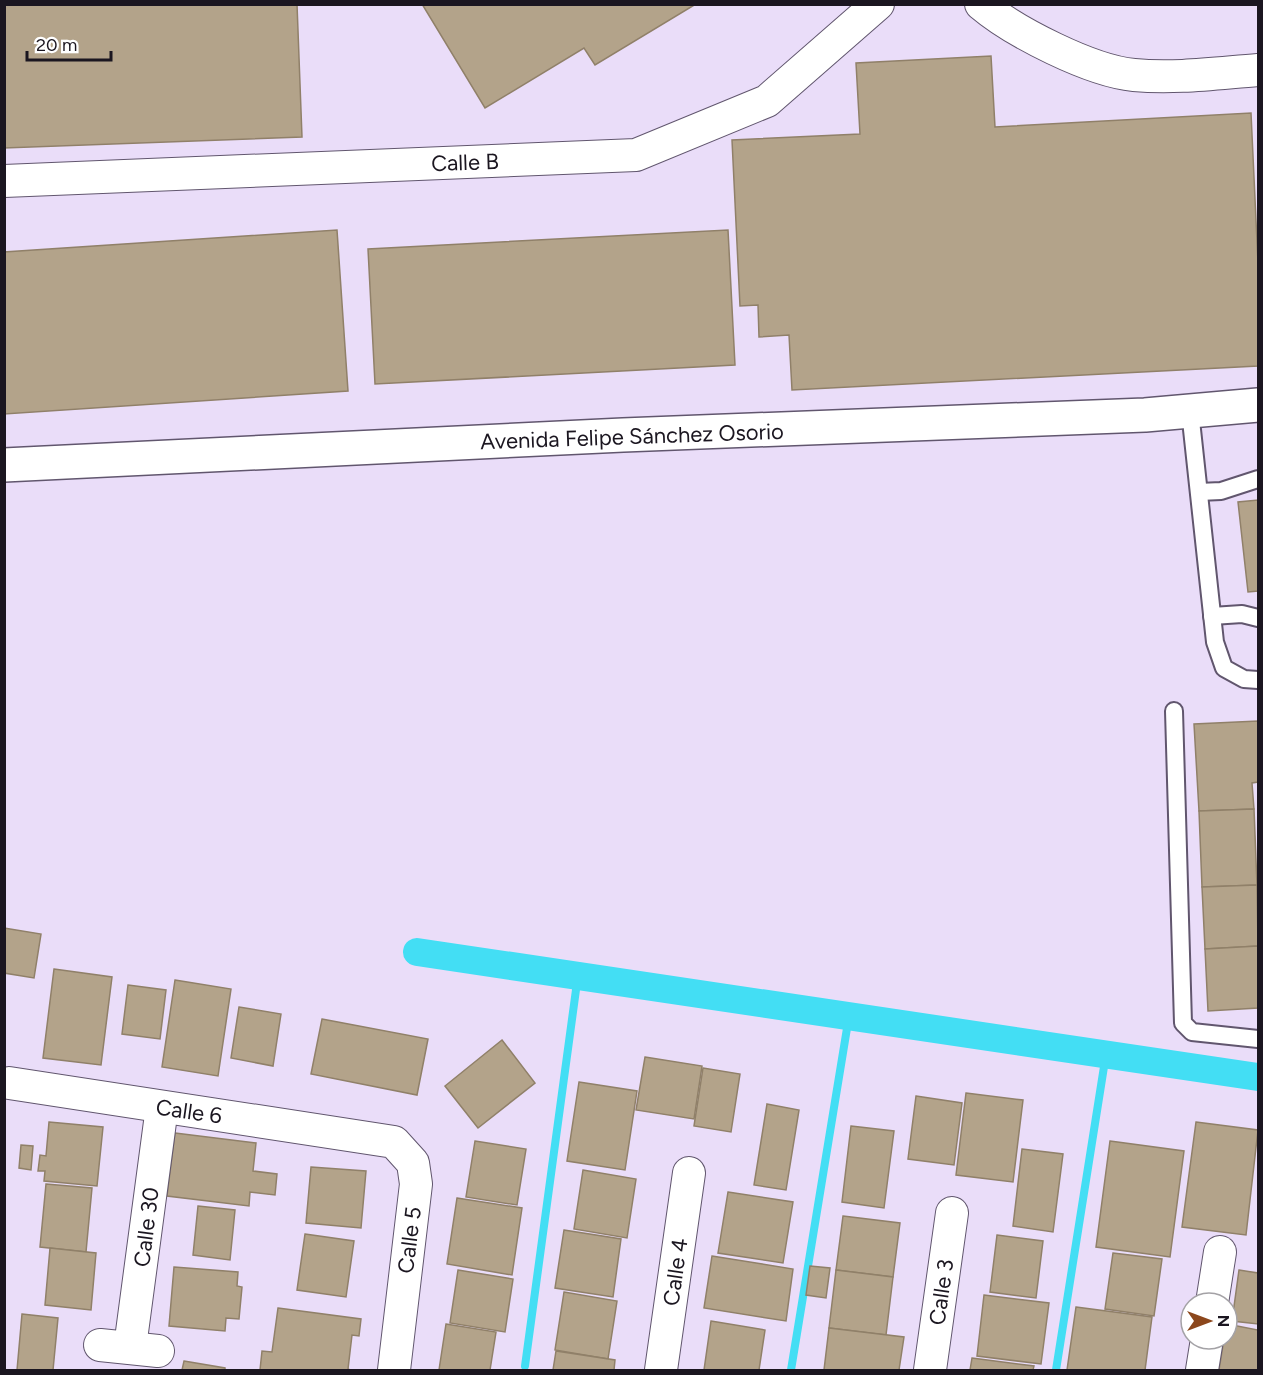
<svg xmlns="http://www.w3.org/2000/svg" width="1263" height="1375" font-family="Figtree,sans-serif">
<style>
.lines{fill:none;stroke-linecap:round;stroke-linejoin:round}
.stream{stroke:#43def4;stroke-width:8}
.canal{stroke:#43def4;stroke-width:28}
.building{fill:#b3a38a;stroke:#908069;stroke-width:1.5}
.service-casing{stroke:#61566e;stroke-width:20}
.minor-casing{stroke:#61566e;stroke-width:34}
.tertiary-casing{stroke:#61566e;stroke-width:36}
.service{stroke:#fff;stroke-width:16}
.minor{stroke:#fff;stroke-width:32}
.tertiary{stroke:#fff;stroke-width:33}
.labels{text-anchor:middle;stroke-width:4.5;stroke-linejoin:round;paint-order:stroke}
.street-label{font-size:22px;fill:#1b1620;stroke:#fff}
</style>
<rect width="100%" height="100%" fill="#eaddf9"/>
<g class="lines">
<!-- stream -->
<g class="stream">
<path d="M525 1366 578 975"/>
<path d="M791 1370 849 1016"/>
<path d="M1056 1370 1106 1054"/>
</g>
<!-- canal -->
<path class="canal" d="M417 952 1258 1077"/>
</g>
<!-- building -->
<g class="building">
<path d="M4 4H297L302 137 4 148Z"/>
<path d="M422 4H696L595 65 584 48 485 108Z"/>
<path d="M991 56 995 127 1251 113 1258 263V366L792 390 789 335 759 337 758 305 740 306 732 140 860 134 856 63Z"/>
<path d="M337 230 348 391 4 414V252Z"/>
<path d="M728 230 735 365 375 384 368 249Z"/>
<path d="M1258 500V591L1248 592 1238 502Z"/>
<path d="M1258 721V782L1252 783 1254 809 1199 811 1194 724Z"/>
<path d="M1254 809 1257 885 1202 887 1199 811Z"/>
<path d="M1257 885 1258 946 1205 949 1202 887Z"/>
<path d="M4 928 41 934 34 978 4 973Z"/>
<path d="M1258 946V1008L1208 1011 1205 949Z"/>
<path d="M54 969 112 977 101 1065 43 1058Z"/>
<path d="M175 980 231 989 218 1076 162 1067Z"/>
<path d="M128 985 166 990 160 1039 122 1034Z"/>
<path d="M239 1007 281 1014 273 1066 231 1058Z"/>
<path d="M322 1019 428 1039 417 1095 311 1074Z"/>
<path d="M502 1040 535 1083 478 1128 445 1086Z"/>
<path d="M645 1057 702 1066 694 1119 636 1110Z"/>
<path d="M703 1068 740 1074 731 1132 694 1126Z"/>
<path d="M579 1082 637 1091 625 1170 567 1161Z"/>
<path d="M966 1093 1023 1100 1013 1182 956 1175Z"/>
<path d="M916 1096 962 1103 954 1165 908 1159Z"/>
<path d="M767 1104 799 1110 786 1190 754 1185Z"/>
<path d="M49 1122 103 1127 97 1186 44 1181 45 1171H38L40 1155 46 1156Z"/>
<path d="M1196 1122 1258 1130 1246 1235 1182 1227Z"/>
<path d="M851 1126 894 1131 884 1208 842 1202Z"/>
<path d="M175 1133 256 1143 253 1171 277 1174 275 1195 250 1192 249 1206 167 1196Z"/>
<path d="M475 1141 526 1149 517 1205 466 1197Z"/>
<path d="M1110 1141 1184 1151 1170 1257 1096 1247Z"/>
<path d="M21 1145 33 1146 31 1170 19 1168Z"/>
<path d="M1022 1149 1063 1154 1053 1232 1013 1226Z"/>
<path d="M311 1167 366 1171 361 1228 306 1223Z"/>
<path d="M583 1170 636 1179 627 1238 574 1229Z"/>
<path d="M46 1184 92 1188 86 1252 40 1247Z"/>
<path d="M728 1192 793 1202 783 1263 718 1253Z"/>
<path d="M457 1198 522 1208 512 1275 447 1264Z"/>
<path d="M198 1206 235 1210 230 1260 193 1255Z"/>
<path d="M843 1216 900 1223 893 1277 836 1270Z"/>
<path d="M564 1230 621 1239 613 1297 555 1288Z"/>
<path d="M305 1234 354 1241 346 1297 297 1290Z"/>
<path d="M997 1235 1043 1241 1036 1298 990 1292Z"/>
<path d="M50 1248 96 1253 91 1310 45 1305Z"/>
<path d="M1113 1253 1162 1259 1154 1316 1105 1309Z"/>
<path d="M712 1256 793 1269 786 1321 704 1308Z"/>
<path d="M810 1266 830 1268 826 1298 806 1295Z"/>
<path d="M174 1267 238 1272 237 1286 242 1287 239 1319 226 1318 225 1331 169 1326Z"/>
<path d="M458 1270 513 1279 505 1332 450 1323Z"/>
<path d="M836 1270 893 1277 886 1335 829 1328Z"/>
<path d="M1239 1270 1258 1273V1324L1232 1321Z"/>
<path d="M564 1292 617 1301 608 1359 555 1350Z"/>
<path d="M984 1295 1049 1303 1041 1364 977 1356Z"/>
<path d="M1076 1307 1152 1317 1145 1370H1067Z"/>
<path d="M278 1308 361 1319 359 1336 352 1335 348 1369 350 1370H260L262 1351 272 1352Z"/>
<path d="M22 1314 58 1318 53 1370H17Z"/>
<path d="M711 1321 765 1330 759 1370H704Z"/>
<path d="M446 1324 496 1332 490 1370H439Z"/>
<path d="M1227 1324 1258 1330V1370H1219L1224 1339H1227Z"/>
<path d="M829 1328 904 1337 899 1370H824Z"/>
<path d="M556 1351 615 1360 614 1370H553Z"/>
<path d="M972 1358 1034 1366 1033 1370H970Z"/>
<path d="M184 1361 225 1368V1370H182Z"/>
</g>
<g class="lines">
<defs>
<g id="service">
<path d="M1190 411 1215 642 1224 668 1244 679 1258 680"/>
<path d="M1199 492 1221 491 1258 479"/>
<path d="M1212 616 1242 614 1258 618"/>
<path d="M1174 711 1183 1023 1192 1032 1258 1039"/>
</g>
<g id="minor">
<path d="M981 4C1014 32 1091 71 1134 75 1175 79 1218 73 1258 70"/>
<path d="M4 181 636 155 767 101 878 4"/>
<path d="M9 1083 394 1142 413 1163 416 1184 394 1370"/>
<path d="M1212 1303 1220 1252"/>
<path d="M100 1345 158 1351"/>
<path d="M130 1347 162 1107"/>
<path d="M661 1370 689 1173"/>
<path d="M930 1370 952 1213"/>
<path d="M1202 1370 1207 1339"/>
</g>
<path id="tertiary" d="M4 465 623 435 1145 415 1258 405"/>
</defs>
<!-- service casing -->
<use href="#service" class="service-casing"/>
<!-- minor casing -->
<use href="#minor" class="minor-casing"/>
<!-- tertiary casing -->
<use href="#tertiary" class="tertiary-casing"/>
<!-- service -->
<use href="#service" class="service"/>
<!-- minor -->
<use href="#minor" class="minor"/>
<!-- tertiary -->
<use href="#tertiary" class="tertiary"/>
</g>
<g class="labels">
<!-- street labels -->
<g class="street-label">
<text transform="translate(465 162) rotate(-2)" y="8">Calle B</text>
<text transform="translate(632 436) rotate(-2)" y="8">Avenida Felipe Sánchez Osorio</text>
<text transform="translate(189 1111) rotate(8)" y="8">Calle 6</text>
<text transform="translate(146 1227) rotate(-83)" y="8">Calle 30</text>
<text transform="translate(409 1240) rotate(-83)" y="8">Calle 5</text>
<text transform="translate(675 1272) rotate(-82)" y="8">Calle 4</text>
<text transform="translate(941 1292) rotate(-82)" y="8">Calle 3</text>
</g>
</g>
<!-- border -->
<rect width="1263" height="1375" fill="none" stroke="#1b1620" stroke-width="12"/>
<!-- north arrow -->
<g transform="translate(1209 1321) rotate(90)"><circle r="28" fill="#ffffff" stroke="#a4a2a6" stroke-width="1.5"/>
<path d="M0-4.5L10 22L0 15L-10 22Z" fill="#8c471c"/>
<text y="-9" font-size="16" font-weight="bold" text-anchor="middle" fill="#1b1620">N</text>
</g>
<!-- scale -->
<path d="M27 51v9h84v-9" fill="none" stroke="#1b1620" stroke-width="3"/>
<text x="36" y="51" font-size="18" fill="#1b1620" stroke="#ffffff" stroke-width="4.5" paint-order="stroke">20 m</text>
</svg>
